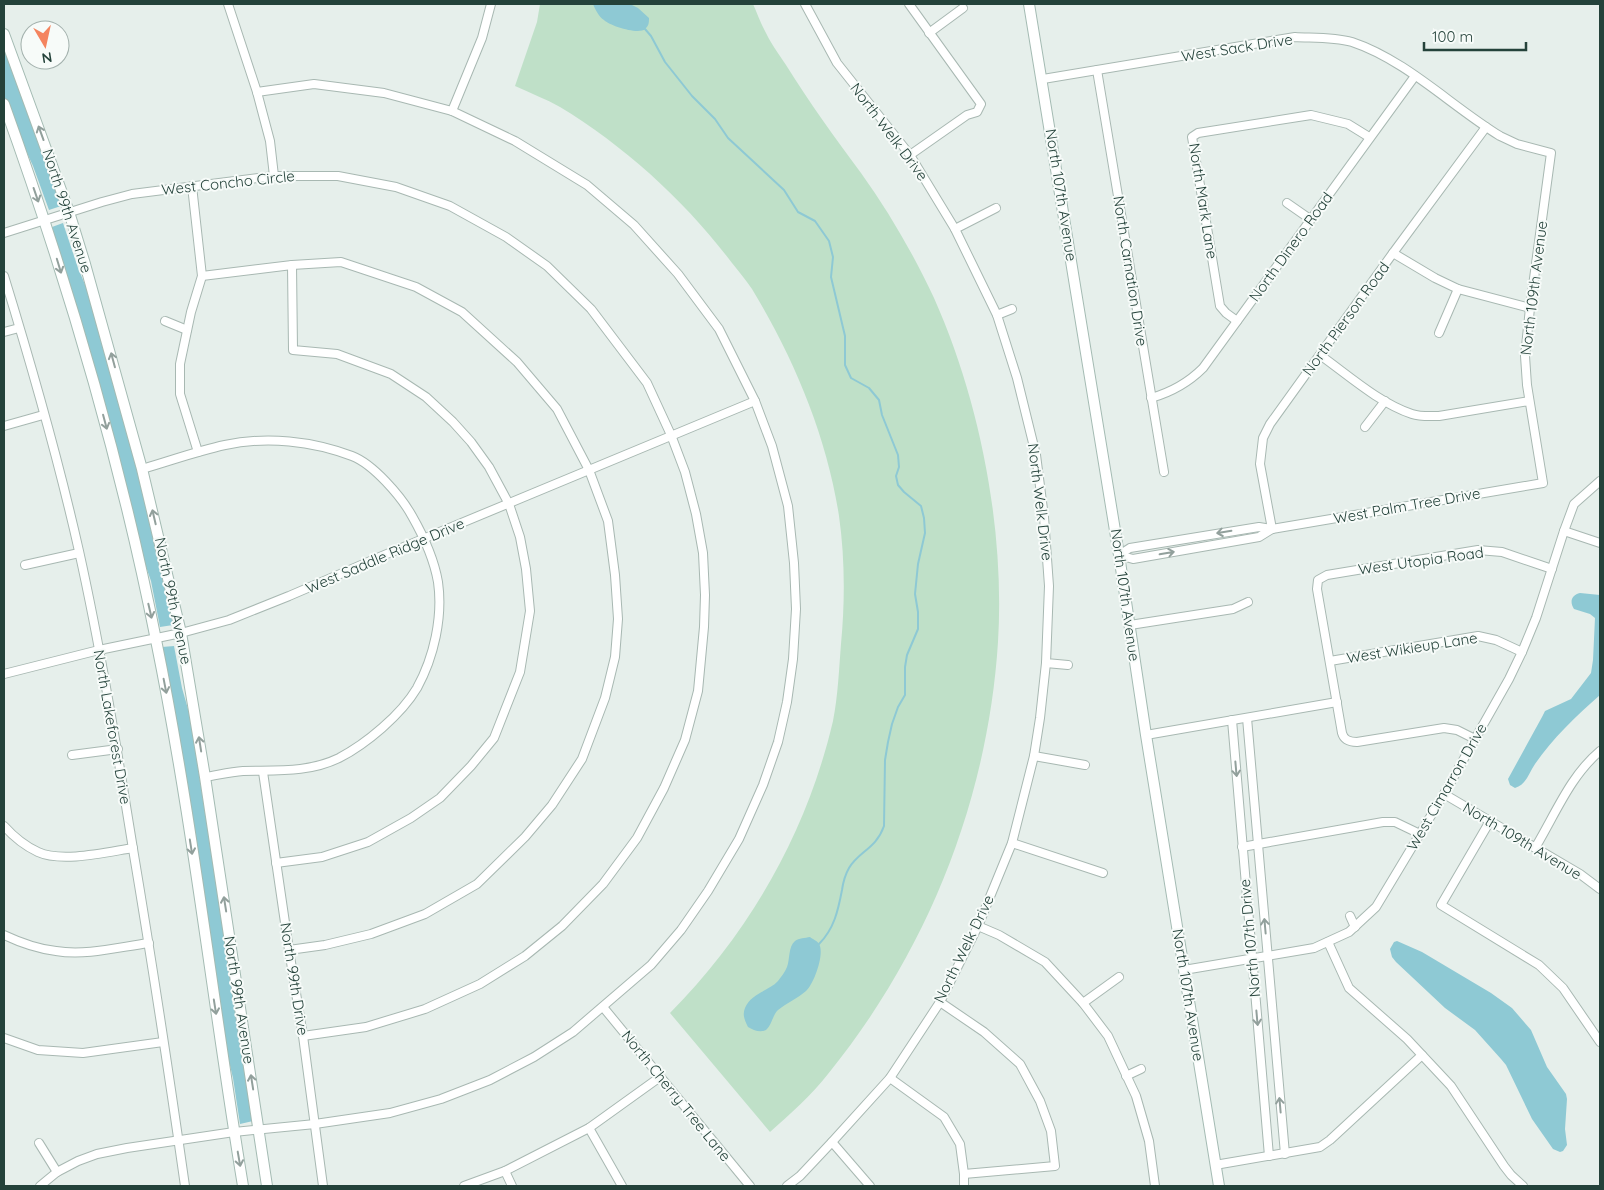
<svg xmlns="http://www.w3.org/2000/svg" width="1604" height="1190" font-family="Quicksand,sans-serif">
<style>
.green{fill:#bfe0c8}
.water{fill:#8ec9d4}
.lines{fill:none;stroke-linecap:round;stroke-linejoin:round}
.stream{stroke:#8ec9d4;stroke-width:2}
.street-casing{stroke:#a8b8b2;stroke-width:10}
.secondary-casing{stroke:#a4bbb3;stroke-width:12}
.street{stroke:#fff;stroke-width:8}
.secondary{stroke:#fff;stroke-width:10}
.oneway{stroke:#92a09c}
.labels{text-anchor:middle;stroke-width:4;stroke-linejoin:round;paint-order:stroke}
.street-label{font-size:15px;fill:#24423a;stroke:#f7fbf9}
</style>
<rect width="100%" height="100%" fill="#e6efeb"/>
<!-- green -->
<path class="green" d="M540 4H753C757 13 761 24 766 33 771 44 779 54 786 65 809 102 835 138 861 173 889 212 914 255 934 298 980 401 1005 529 998 642 988 800 927 952 828 1074 811 1096 790 1114 770 1132L670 1013C750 932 807 832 833 721 838 696 839 669 841 644 845 602 845 558 839 516 827 437 794 358 752 289 746 280 739 272 732 263 686 202 626 147 560 107 546 99 530 93 515 86L537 22Z"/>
<!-- water -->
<g class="water">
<path d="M593 4H630L638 8 649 18C649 22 649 26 645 29 639 35 610 26 604 20 599 17 595 9 593 4Z"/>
<path d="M4 49 61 206 49 210 33 166 22 142 4 95Z"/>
<path d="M63 223 78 268 89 294 128 431 173 625 160 627 151 581 143 558 84 333 52 227Z"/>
<path d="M1580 593 1600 595V695C1576 716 1553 738 1535 764 1529 773 1526 785 1515 788L1510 785 1508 779 1542 717 1545 711 1571 699 1591 673 1593 660 1595 618 1590 614 1574 609C1569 601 1572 595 1580 593Z"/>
<path d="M174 646 182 688 190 716 253 1121 240 1124 233 1078 226 1049 162 647Z"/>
<path d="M810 937C812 939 818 941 819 944 825 953 814 984 806 991 798 998 787 1003 778 1010 772 1016 772 1025 766 1030 760 1033 753 1030 748 1027 745 1021 742 1015 745 1008 751 993 769 991 778 981 781 977 785 972 787 967 790 960 788 947 795 941 799 938 805 938 810 937Z"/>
<path d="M1397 941 1422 952 1491 993 1512 1008 1531 1030 1547 1067 1566 1094 1567 1099 1565 1129 1567 1145 1563 1151 1560 1152 1553 1149 1532 1119 1506 1065 1501 1059 1475 1030 1445 1008 1396 962 1392 957 1390 949 1394 942Z"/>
</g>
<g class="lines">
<!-- stream -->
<path class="stream" d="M645 29 651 36 665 62 692 96 715 119 728 138 784 190 798 212 815 221 829 241 833 257 831 277 845 336V365L851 378 869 388 879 400 882 415 898 455 899 467 896 476 898 485 904 492 921 506 924 518 925 533 918 564 915 594 918 612V629L907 655 905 667V695L898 707 892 724 888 742 885 760 884 826C876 849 859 851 849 868 845 875 843 883 842 890 838 911 834 929 819 944"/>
<defs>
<g id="street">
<path d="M228 4 257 92 270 141 274 176"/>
<path d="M805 4 837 63 910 155 955 229 997 315 1017 378 1036 455 1044 517 1049 586 1046 663 1068 665"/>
<path d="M909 4 981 104 977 112 967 115 910 155"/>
<path d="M929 33 963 8"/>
<path d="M1097 70 1164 472"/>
<path d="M1043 79 1295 37C1313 38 1334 37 1352 42 1406 60 1451 106 1500 136L1517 144 1551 153 1530 308 1525 356 1527 385 1543 483 1272 529 1259 527 1130 548 1119 555"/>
<path d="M452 111 482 38 491 4"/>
<path d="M192 186 202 276 191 312 180 364V394L198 452"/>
<path d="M1287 203 1310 219"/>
<path d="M955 229 996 208"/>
<path d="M4 233 102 202 132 194 274 176H338L396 187 450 206 506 237 547 266 591 309 647 383 671 435 685 472 696 514 703 553 705 595 704 627 698 691 685 740 664 788 637 838 603 884 562 926 525 956 480 984 425 1009 366 1027 303 1036"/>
<path d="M1393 253 1435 278 1458 289 1530 308"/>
<path d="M4 276C32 367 58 458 79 551 101 650 117 750 133 849 152 962 169 1074 185 1186"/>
<path d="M202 276 292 265 341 262 416 287 462 312 517 362 557 409 589 470 608 521 615 575 618 619 615 657 605 698 582 759 552 805 525 837 477 884 425 914 371 934 325 945 289 950"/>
<path d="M997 315 1012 309"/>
<path d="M165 321 187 330"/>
<path d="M1237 321 1226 313 1220 306 1192 137 1198 133 1311 115 1348 124 1369 137"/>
<path d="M4 332 19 328"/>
<path d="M1439 333 1458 289"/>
<path d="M1320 355C1348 375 1379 403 1412 414 1421 417 1430 416 1439 416L1529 401"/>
<path d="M1151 398C1172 392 1188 383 1203 368L1415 76"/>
<path d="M4 426 43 415"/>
<path d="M1365 427 1385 401"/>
<path d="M142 469C170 461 197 451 225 445 267 436 312 441 352 456 373 464 401 496 412 516 424 537 434 559 438 582 443 617 434 657 417 688 401 715 366 744 339 758 308 773 276 770 243 771 230 772 218 775 205 777"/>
<path d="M1272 529 1260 464 1263 438 1270 424 1393 253 1486 127"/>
<path d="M1564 531 1600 543"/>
<path d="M1119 555 1133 559 1259 537 1272 529"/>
<path d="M25 565 79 553"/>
<path d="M1130 625 1233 609 1248 602"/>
<path d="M1330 661 1478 636 1496 640 1522 652"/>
<path d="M4 674 99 650 181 633 229 620 289 596 382 556 755 401"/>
<path d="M1247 718 1285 1154"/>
<path d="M1232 720 1269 1156"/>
<path d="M1146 735 1337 702"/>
<path d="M1475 739 1457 730 1444 728 1357 742C1349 742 1344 740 1342 733L1317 589 1318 580 1327 575 1478 550 1502 552 1552 569"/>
<path d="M72 755 118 749"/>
<path d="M1034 756 1085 765"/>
<path d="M263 772 289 950 303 1036 323 1186"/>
<path d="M1444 794 1580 874 1600 889"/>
<path d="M1490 821 1441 905 1539 965 1563 988 1600 1042"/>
<path d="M4 826C13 836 25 846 38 852 62 863 107 852 133 848"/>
<path d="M1012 843 1103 873"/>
<path d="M1242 847 1383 822H1395L1420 834"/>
<path d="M1535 848C1555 815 1570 776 1600 751"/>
<path d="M276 863 322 857 368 842 411 818 440 798 471 766 494 738 520 672 530 611 526 569 520 537 509 504 489 467 471 442 453 422 426 397 391 374 337 354 293 350 292 265"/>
<path d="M1350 916 1355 927"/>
<path d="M978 926 999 935 1045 962 1083 1003 1108 1036 1136 1096 1149 1141 1155 1186"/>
<path d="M4 935C21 943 38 949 56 951 86 956 119 947 149 943"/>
<path d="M1328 942 1349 988 1407 1039 1451 1086 1504 1166 1511 1175 1523 1186"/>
<path d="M1184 970 1314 948 1349 932 1376 907 1444 794 1509 679 1522 652 1536 618 1564 531 1574 504 1600 481"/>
<path d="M940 1002 984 1032 1020 1064 1040 1101 1051 1131 1055 1166 964 1174"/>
<path d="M1083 1003 1119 977"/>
<path d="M603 1007 750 1186"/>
<path d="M4 1038 38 1050 83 1053 163 1042"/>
<path d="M1126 1076 1141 1069"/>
<path d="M890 1078 944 1117 960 1144 964 1174V1186"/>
<path d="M589 1128 622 1186"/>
<path d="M832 1142 870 1186"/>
<path d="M39 1143 57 1172"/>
<path d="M1215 1165 1320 1147 1330 1140 1422 1055"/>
<path d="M505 1171 512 1186"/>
<path d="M40 1186 57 1172 78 1161 97 1154 127 1148 234 1132 315 1124 390 1113 441 1099 490 1080 534 1057 573 1032 651 965 681 930 708 891 739 839 763 785 778 742 787 702 793 659 796 609 794 563 788 506 772 446 755 401 719 329 678 274 634 225 587 185 515 141 452 111 384 93 314 84 257 92"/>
<path d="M464 1186 505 1171 589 1128 660 1077"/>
<path d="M787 1186 800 1176 832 1142 890 1078 940 1002 978 926 1012 843 1034 756 1040 718 1046 663"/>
</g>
<g id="secondary">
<path d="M1029 4 1119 555 1146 735 1219 1186"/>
<path d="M4 34 69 212 85 264 142 469 181 633 205 777 267 1186"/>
<path d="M4 104C67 279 120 458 156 640 193 821 213 1005 243 1186"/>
</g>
</defs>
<!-- street casing -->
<use href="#street" class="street-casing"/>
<!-- secondary casing -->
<use href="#secondary" class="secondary-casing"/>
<!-- street -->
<use href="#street" class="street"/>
<!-- secondary -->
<use href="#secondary" class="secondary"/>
</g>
<!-- one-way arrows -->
<defs><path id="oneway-shaft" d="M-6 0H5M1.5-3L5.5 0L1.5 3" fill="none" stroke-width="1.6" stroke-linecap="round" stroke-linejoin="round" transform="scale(1.25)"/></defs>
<g class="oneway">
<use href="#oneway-shaft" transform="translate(41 133) rotate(-110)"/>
<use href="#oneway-shaft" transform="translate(36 195) rotate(71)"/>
<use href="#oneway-shaft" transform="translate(59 266) rotate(73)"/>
<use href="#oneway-shaft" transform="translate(113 360) rotate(-105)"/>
<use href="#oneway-shaft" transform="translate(105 422) rotate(75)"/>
<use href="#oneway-shaft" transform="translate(154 517) rotate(-103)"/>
<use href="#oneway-shaft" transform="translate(1224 532) rotate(171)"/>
<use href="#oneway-shaft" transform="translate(1167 553) rotate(-10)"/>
<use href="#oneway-shaft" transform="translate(150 611) rotate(77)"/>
<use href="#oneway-shaft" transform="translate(165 686) rotate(79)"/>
<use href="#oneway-shaft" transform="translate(200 744) rotate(-99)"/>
<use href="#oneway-shaft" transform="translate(1236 769) rotate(85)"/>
<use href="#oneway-shaft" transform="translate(191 847) rotate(81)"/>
<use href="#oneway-shaft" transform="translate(225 904) rotate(-99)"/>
<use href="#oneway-shaft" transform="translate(1265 926) rotate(-95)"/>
<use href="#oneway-shaft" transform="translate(215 1007) rotate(81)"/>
<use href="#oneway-shaft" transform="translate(1257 1018) rotate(85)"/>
<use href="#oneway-shaft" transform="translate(252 1082) rotate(-99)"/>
<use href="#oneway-shaft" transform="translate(1280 1105) rotate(-95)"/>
<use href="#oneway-shaft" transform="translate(239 1159) rotate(80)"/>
</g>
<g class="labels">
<!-- street labels -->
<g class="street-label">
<text transform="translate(1237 48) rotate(-9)" y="5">West Sack Drive</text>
<text transform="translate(889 132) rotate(53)" y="5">North Welk Drive</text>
<text transform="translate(228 183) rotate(-6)" y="5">West Concho Circle</text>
<text transform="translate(1061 195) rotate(81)" y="5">North 107th Avenue</text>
<text transform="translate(1203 201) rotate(81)" y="5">North Mark Lane</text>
<text transform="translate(67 211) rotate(72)" y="5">North 99th Avenue</text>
<text transform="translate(1291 247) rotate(-54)" y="5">North Dinero Road</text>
<text transform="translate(1130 271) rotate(81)" y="5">North Carnation Drive</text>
<text transform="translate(1534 288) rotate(-83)" y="5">North 109th Avenue</text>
<text transform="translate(1346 319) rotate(-54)" y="5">North Pierson Road</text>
<text transform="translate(1040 502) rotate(83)" y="5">North Welk Drive</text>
<text transform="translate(1407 506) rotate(-10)" y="5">West Palm Tree Drive</text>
<text transform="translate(385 556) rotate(-23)" y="5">West Saddle Ridge Drive</text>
<text transform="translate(1421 561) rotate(-8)" y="5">West Utopia Road</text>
<text transform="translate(1125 595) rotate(82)" y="5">North 107th Avenue</text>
<text transform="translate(173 601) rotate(78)" y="5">North 99th Avenue</text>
<text transform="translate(1412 648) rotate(-9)" y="5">West Wikieup Lane</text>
<text transform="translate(112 727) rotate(80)" y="5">North Lakeforest Drive</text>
<text transform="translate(1447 787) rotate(-60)" y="5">West Cimarron Drive</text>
<text transform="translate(1522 841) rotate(31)" y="5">North 109th Avenue</text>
<text transform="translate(1250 938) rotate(-95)" y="5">North 107th Drive</text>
<text transform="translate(964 949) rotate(-64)" y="5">North Welk Drive</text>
<text transform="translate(294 979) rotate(81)" y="5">North 99th Drive</text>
<text transform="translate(1188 995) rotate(81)" y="5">North 107th Avenue</text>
<text transform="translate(239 1000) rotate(81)" y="5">North 99th Avenue</text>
<text transform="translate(676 1096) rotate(51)" y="5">North Cherry Tree Lane</text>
</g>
</g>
<!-- border -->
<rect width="1604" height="1190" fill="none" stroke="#24423a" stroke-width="10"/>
<!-- north arrow -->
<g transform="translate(45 45) rotate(171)"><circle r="24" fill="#f7fbf9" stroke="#a3b1ad"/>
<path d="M0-4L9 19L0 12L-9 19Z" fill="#f4845f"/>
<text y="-8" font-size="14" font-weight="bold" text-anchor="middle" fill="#24423a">N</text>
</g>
<!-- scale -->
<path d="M1424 42v8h102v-8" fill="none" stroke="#24423a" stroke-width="2.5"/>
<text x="1432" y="42" font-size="15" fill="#24423a" stroke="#f7fbf9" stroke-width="4" paint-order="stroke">100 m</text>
</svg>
